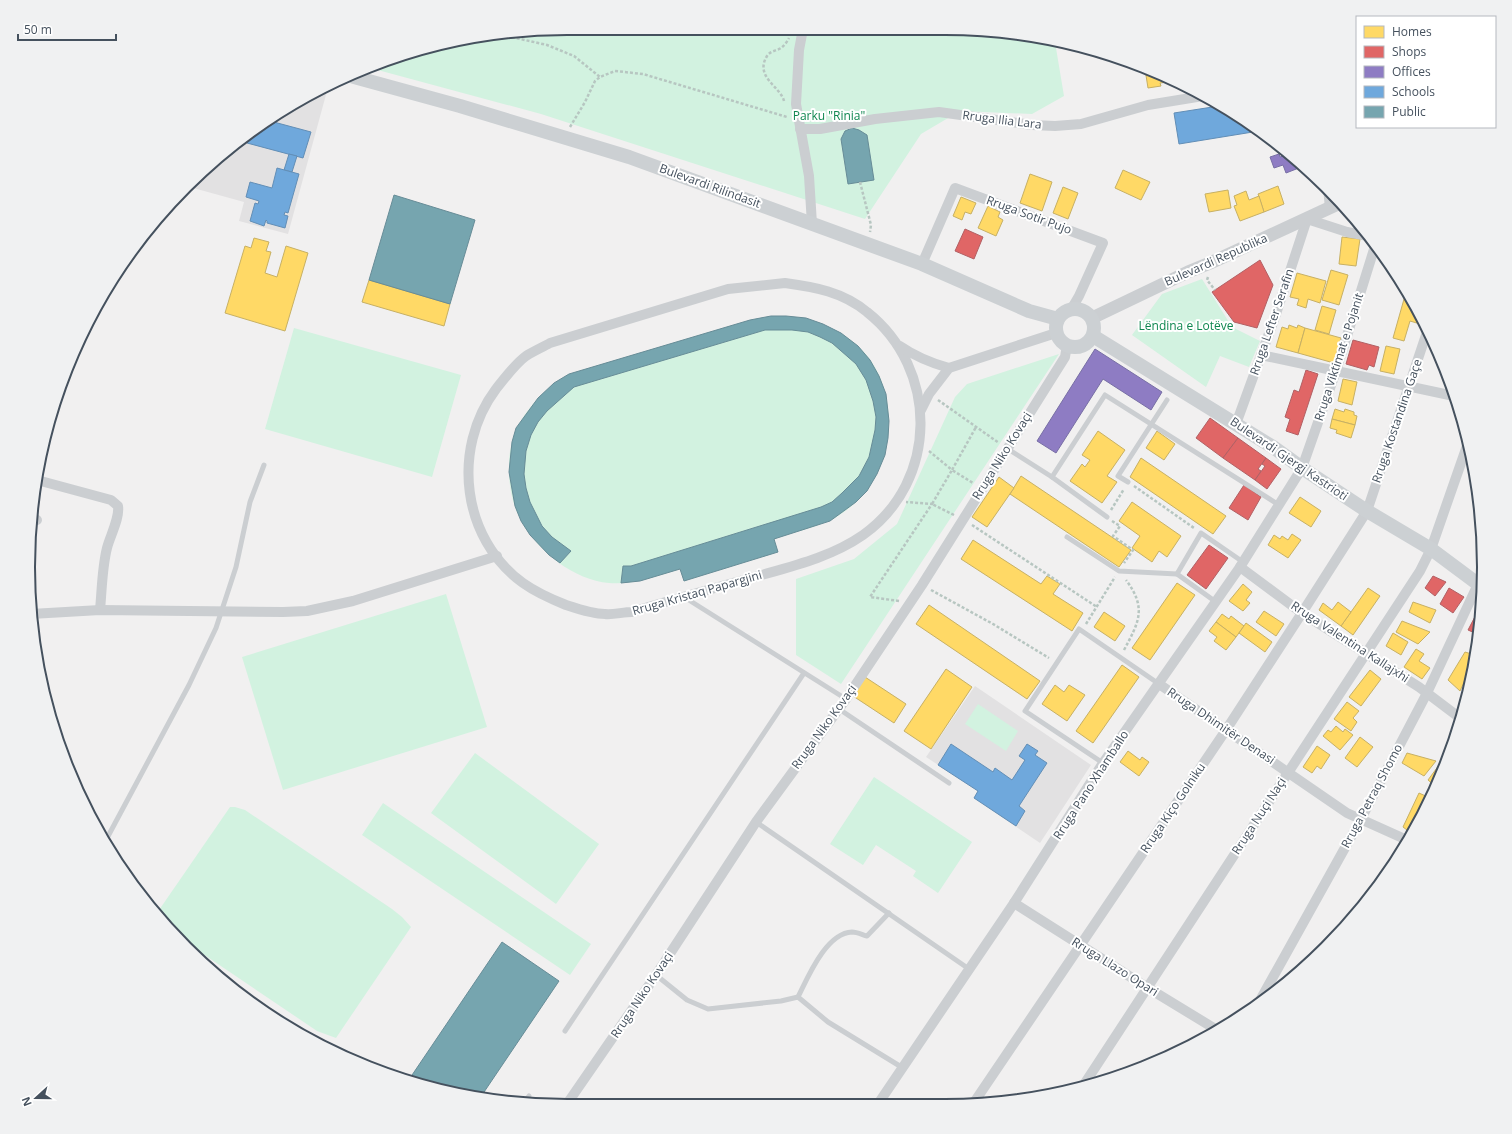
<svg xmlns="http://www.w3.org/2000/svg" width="1512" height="1134" font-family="'Open Sans',sans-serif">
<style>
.education{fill:#e2e1e2}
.green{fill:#d2f2e0}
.homes{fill:#ffd966;stroke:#c7b064}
.shops{fill:#e06666;stroke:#b26064}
.offices{fill:#8e7cc3;stroke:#786fa5}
.schools{fill:#6fa8dc;stroke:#628eb6}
.public{fill:#76a5af;stroke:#678c97}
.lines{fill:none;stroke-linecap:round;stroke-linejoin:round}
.path{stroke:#b7c6c1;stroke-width:2.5;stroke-dasharray:3 2;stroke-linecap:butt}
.service{stroke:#cbced1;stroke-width:5}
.minor{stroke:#cbced1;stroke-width:10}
.tertiary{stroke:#cbced1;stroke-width:13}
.secondary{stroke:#ccd0d3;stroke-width:14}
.labels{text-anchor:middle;stroke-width:4;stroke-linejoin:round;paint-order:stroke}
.park-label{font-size:12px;fill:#0f8750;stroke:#fff}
.street-label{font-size:12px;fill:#45515e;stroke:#fff}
.rim{fill:none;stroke:#45515e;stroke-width:2}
</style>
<rect width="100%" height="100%" fill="#f1f0f0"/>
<!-- education -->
<g class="education">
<path d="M323 90 327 91 288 234 239 221 244 202 186 186 297 100Z"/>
<path d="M975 686 1091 765 1040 843 974 798 978 791 926 757Z"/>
</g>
<!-- green -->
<g class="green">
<path d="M567 28 980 29 1055 42 1064 96 1032 114 960 111 921 134 865 219 541 114 374 69 427 46Z"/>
<path d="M1202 279 1232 327 1260 341 1249 367 1220 356 1206 387 1132 335 1162 294Z"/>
<path d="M771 316C803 315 834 324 858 346 901 385 898 464 856 502 849 509 838 517 829 521 812 528 792 533 774 539L778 552 684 581 680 569C657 576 634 585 609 583 574 580 539 552 522 522 510 502 507 474 510 451 512 443 513 435 517 428 528 405 548 387 569 374L750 320Z"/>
<path d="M294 328 461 375 432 477 265 429Z"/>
<path d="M1059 354 841 684 796 655V579L854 559 897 524 955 397 967 384Z"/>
<path d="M446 594 487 727 283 790 242 657Z"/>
<path d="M978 704 1018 731 1006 751 965 724Z"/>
<path d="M475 753 599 844 556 904 431 813Z"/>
<path d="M874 777 972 842 938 893 913 876 916 871 876 845 863 865 830 844Z"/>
<path d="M383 803 591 944 570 975 362 835Z"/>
<path d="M230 807H235L245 810 392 909 402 917 411 927 336 1038 317 1031 175 935 157 913Z"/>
</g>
<!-- homes -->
<g class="homes">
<path d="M1145 69 1167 78 1168 82 1160 83 1161 86 1148 88Z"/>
<path d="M1123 170 1150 182 1141 200 1115 188Z"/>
<path d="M1030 174 1052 182 1042 211 1020 203Z"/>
<path d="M1278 186 1284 204 1264 212 1258 194Z"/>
<path d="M1063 187 1078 193 1068 219 1053 213Z"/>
<path d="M1228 190 1231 208 1209 212 1205 194Z"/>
<path d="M1246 191 1249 200 1259 196 1264 212 1240 221 1234 206 1237 205 1234 196Z"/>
<path d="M961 197 976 203 971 214 965 212 962 220 953 216Z"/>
<path d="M988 206 1000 212 998 217 1003 220 996 236 978 228Z"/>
<path d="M1342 237 1360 239 1356 266 1339 264Z"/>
<path d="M254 238 269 242 266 251 271 252 265 273 277 277 286 246 308 253 285 331 225 313 245 246 251 248Z"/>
<path d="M1384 256 1390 264 1382 262Z"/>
<path d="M1331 270 1348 275 1339 305 1322 300Z"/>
<path d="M1297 273 1326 281 1320 303 1308 299 1306 308 1297 305 1299 299 1290 297Z"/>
<path d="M369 280 450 304 444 326 362 302Z"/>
<path d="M1406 292 1414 307V309L1416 310 1421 320 1420 324 1410 321 1404 341 1393 338Z"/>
<path d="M1322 306 1336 310 1329 334 1315 330Z"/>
<path d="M1289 325 1297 328 1298 325 1305 328 1298 353 1276 347 1282 327 1288 329Z"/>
<path d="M1305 328 1341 338 1334 363 1298 353Z"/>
<path d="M1386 346 1400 349 1394 374 1380 371Z"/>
<path d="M1343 379 1357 382 1352 405 1338 401Z"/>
<path d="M1335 409 1344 412 1345 409 1354 412V415L1357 416 1355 425 1332 419Z"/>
<path d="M1332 419 1355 425 1351 438 1336 433 1337 430 1330 428Z"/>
<path d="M1098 431 1125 450 1107 476 1117 482 1102 503 1070 481 1082 464 1085 467 1090 460 1082 455Z"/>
<path d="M1157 431 1175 444 1164 460 1146 448Z"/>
<path d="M1141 458 1226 516 1213 534 1130 477Z"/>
<path d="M1021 476 1131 550 1119 567 1010 494Z"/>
<path d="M999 477 1014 488 987 527 972 517Z"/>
<path d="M1300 497 1321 511 1311 527 1289 513Z"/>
<path d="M1132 502 1181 536 1167 557 1159 551 1152 562 1132 548 1140 536 1119 521Z"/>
<path d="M1292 534 1301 540 1288 558 1268 545 1274 535 1280 539 1282 536 1288 540Z"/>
<path d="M973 540 1041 584 1047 576 1060 584 1053 594 1083 613 1072 631 961 559Z"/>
<path d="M1177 583 1195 595 1150 660 1132 648Z"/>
<path d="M1243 584 1252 592 1246 600 1250 603 1243 611 1229 601Z"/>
<path d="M1368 588 1380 596 1353 635 1341 626Z"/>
<path d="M1338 602 1351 612 1341 626 1319 610 1323 603 1332 610Z"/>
<path d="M1413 602 1436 610 1430 623 1409 612Z"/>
<path d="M929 605 1040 681 1027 699 916 624Z"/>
<path d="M1264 611 1284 624 1276 636 1256 622Z"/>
<path d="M1104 612 1125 626 1115 641 1094 627Z"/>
<path d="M1222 614 1229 619 1231 616 1244 626 1236 637 1216 622Z"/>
<path d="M1402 621 1430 632 1418 644 1396 632Z"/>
<path d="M1216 622 1236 637 1226 650 1214 641 1217 637 1209 631Z"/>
<path d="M1246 623 1272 642 1265 652 1239 633Z"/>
<path d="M1393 633 1408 642 1401 655 1386 646Z"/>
<path d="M1416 649 1424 654 1419 661 1430 668 1422 679 1404 667Z"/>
<path d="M1465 652 1475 655V658L1460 691 1448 680Z"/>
<path d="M1122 665 1139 677 1093 743 1076 731Z"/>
<path d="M946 669 972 687 931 749 904 731Z"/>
<path d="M1370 670 1381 679 1361 706 1349 697Z"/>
<path d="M865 677 906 704 894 723 853 696Z"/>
<path d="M1055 685 1064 692 1069 685 1085 695 1067 721 1042 704Z"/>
<path d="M1347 702 1359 711 1353 718 1357 722 1351 731 1334 719Z"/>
<path d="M1336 726 1343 732 1345 729 1353 735 1340 750 1323 736 1328 730 1331 732Z"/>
<path d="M1360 737 1373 747 1357 767 1345 758Z"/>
<path d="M1317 746 1330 755 1321 769 1317 766 1312 773 1303 767Z"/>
<path d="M1128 751 1140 760 1142 757 1149 762 1139 776 1120 762Z"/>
<path d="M1407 753 1436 761 1424 776 1402 763Z"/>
<path d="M1445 757 1448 758 1443 773 1435 786 1428 780Z"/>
<path d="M1419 793 1430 798 1411 833 1403 827Z"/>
</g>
<!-- shops -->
<g class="shops">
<path d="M965 229 983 237 974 259 955 251Z"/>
<path d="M1260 260 1273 285 1257 328 1234 322 1212 292Z"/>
<path d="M1353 340 1379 347 1374 367 1369 365 1367 370 1346 364Z"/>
<path d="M1306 370 1318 374 1298 435 1286 431 1290 419 1285 417 1294 390 1299 392Z"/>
<path d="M1210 418 1238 438 1223 458 1196 438Z"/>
<path d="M1238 438 1266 458 1258 469 1261 471 1255 480 1223 458Z"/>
<path d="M1266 458 1281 469 1267 489 1255 480 1265 466 1262 464Z"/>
<path d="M1244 485 1261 497 1248 520 1229 508Z"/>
<path d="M1209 545 1228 558 1206 589 1187 575Z"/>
<path d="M1433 576 1446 582 1435 596 1425 588Z"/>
<path d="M1449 588 1464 597 1453 613 1440 604Z"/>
<path d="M1479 609H1480L1477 634 1468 630Z"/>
</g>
<!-- offices -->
<g class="offices">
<path d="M1279 154 1280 157 1289 154 1304 166 1286 173 1283 165 1274 168 1270 157Z"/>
<path d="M1095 349 1162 392 1151 410 1103 379 1056 453 1037 441Z"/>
</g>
<!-- schools -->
<g class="schools">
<path d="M1219 106 1259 131 1179 144 1174 113Z"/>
<path d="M270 121 311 132 303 158 247 143 249 138Z"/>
<path d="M289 154 297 156 292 172 284 170Z"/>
<path d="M277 168 299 174 288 213 285 212 284 215 288 216 285 228 267 223V221L266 220 264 226 250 221 255 203 258 204 259 201 246 197 250 182 272 188Z"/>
<path d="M951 744 993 772 995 768 1012 780 1025 760 1019 756 1027 744 1038 751 1035 755 1047 763 1019 806 1025 811 1016 826 974 798 978 791 938 765Z"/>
</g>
<!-- public -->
<g class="public">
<path d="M852 128 859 130 867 135 874 180 848 184 841 139 845 131Z"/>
<path d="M394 195 475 220 450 304 369 280Z"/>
<path d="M771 316H786L806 318 823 324 841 333 858 346 870 360 879 376 886 394 889 421 888 438 885 455 877 474 867 491 856 502 830 521 774 539 778 552 684 581 680 569 640 581 621 583 623 566H631L821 507 832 502 842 493 859 476 869 457 875 430 876 417 873 401 866 380 856 364 832 343 820 337 808 332 792 330H765L574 387 547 411 538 422 531 435 526 451 524 474 526 488 530 502 542 526 552 537 571 551 560 563 549 555 530 535 521 521 515 506 509 472 512 442 516 428 538 398 554 383 569 374 750 320Z"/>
<path d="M502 942 559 981 480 1098 408 1081Z"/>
</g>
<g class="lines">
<!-- path -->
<g class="path">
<path d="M507 36 547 45 574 56 600 77"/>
<path d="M784 101C781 87 754 77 767 56 770 51 776 51 781 48 784 46 787 42 789 38"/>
<path d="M570 127 585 102 595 81 600 77 615 71 643 74 787 117"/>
<path d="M860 182 871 225 870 232"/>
<path d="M1208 277 1207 280 1215 290"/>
<path d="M938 400 999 443"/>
<path d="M929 451 952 470 976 427"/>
<path d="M1134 486 1194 528"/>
<path d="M1111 510 1124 489"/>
<path d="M954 515 932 504 952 470 973 483"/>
<path d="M1112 521 1120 526 1113 536 1133 550 1124 563"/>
<path d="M972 525 1097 607"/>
<path d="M931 590 993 624 1049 658"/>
<path d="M899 601 870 597 932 504 906 502"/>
<path d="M1086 624 1115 577"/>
<path d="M1124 650C1139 622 1147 608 1126 580"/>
</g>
<!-- service -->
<g class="service">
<path d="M1008 449 1052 477 1107 517"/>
<path d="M1052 477 1105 395 1279 505"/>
<path d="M1128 482 1118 476 1167 400"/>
<path d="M1067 537 1119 571 1177 574 1216 602"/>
<path d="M1177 574 1201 533 1243 562"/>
<path d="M684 597 846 699"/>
<path d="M839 709 949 783"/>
<path d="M1103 763 1025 711 1079 629 1159 684"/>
<path d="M756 822 969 969"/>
<path d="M106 840 189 685 216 628 236 567 250 502 264 465"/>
<path d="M889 913 867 936C863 935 857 932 852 932 826 933 808 977 798 997L828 1022 903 1068"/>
<path d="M656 975 687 1000 708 1009 781 1001 798 997"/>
<path d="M565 1031 804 673"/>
<path d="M525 1101 529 1096"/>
</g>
<!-- minor -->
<g class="minor">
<path d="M803 29 799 50 796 104 809 176 812 224"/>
<path d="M800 129H820L875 119 939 112 1032 125 1055 126 1081 124 1148 105 1203 96"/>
<path d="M1328 188 1330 208"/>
<path d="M922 264 955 188 1103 243 1079 296 1072 308"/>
<path d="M785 283C815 287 843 292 867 312 939 369 939 481 863 535 830 558 789 567 751 578 711 589 671 600 632 612 623 612 613 615 605 614 592 614 578 609 566 605 551 599 537 593 523 583 462 539 451 449 496 389 504 379 516 363 526 356 534 351 543 347 550 343L728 289Z"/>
<path d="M900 346C916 357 931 363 949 368"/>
<path d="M1261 355 1454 396"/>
<path d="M921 410 929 394 949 368 1056 333"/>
<path d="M1236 424 1275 317 1307 219 1347 232 1368 236"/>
<path d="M37 480 111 500 118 506C120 518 110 536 107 548 102 568 102 589 100 610"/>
<path d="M35 519 37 520"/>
<path d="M1240 567 1302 613 1419 687 1460 718"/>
<path d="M31 614 100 610 283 612 307 611 353 601 497 556"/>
<path d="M1159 684 1347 813 1407 840"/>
<path d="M1014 903 1148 988 1217 1030"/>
<path d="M1258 1004 1361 819 1427 693 1478 584 1484 567"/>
<path d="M1085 1083 1420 571 1431 549 1468 443"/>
<path d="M569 1101 656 975 756 822 846 699 922 585 1065 357 1067 345"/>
<path d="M880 1101 1014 903 1103 763 1240 567 1302 468 1336 371 1375 246"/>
<path d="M975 1101 1226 730 1302 613 1367 511 1427 332"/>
</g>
<!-- tertiary -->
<path class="tertiary" d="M1092 318 1188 272 1210 263 1340 203"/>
<!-- secondary -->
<g class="secondary">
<path d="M354 77 460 106 629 157 922 264 1029 311 1058 319"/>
<circle cx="1075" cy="328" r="19"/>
<path d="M1093 336 1273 447 1302 468 1367 511 1431 549 1482 587"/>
</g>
</g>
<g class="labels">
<!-- park labels -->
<g class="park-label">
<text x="829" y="120">Parku "Rinia"</text>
<text x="1186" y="330">Lëndina e Lotëve</text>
</g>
<!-- street labels -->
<g class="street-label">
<text transform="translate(1002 120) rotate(7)" y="4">Rruga Ilia Lara</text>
<text transform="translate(710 186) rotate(20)" y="4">Bulevardi Rilindasit</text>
<text transform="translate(1029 215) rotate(20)" y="4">Rruga Sotir Pujo</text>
<text transform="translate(1216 260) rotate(-24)" y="4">Bulevardi Republika</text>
<text transform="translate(1272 322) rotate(-71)" y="4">Rruga Lefter Serafin</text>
<text transform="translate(1339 357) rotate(-72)" y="4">Rruga Viktimat e Pojanit</text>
<text transform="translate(1397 421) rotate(-71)" y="4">Rruga Kostandina Gaçe</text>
<text transform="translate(1002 456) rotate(-58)" y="4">Rruga Niko Kovaçi</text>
<text transform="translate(1289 459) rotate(34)" y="4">Bulevardi Gjergj Kastrioti</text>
<text transform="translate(697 593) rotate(-16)" y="4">Rruga Kristaq Papargjini</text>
<text transform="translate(1350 642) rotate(33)" y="4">Rruga Valentina Kallajxhi</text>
<text transform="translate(1221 726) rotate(34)" y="4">Rruga Dhimitër Denasi</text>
<text transform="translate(824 727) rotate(-54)" y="4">Rruga Niko Kovaçi</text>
<text transform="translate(1091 785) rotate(-57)" y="4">Rruga Pano Xhamballo</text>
<text transform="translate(1372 796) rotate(-62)" y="4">Rruga Petraq Shomo</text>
<text transform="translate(1173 808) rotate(-56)" y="4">Rruga Kiço Golniku</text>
<text transform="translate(1259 816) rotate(-57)" y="4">Rruga Nuçi Naçi</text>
<text transform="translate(1115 967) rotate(32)" y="4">Rruga Llazo Opari</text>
<text transform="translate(642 995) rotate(-56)" y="4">Rruga Niko Kovaçi</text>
</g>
</g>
<!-- crop -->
<path d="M0 0H1512V1134H0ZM567 35H945A532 532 0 0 1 1477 567V567A532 532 0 0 1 945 1099H567A532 532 0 0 1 35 567V567A532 532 0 0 1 567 35Z" fill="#f0f1f2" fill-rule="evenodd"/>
<path class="rim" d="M567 35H945A532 532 0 0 1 1477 567V567A532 532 0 0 1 945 1099H567A532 532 0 0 1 35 567V567A532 532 0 0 1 567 35Z"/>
<!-- legend -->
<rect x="1356" y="16" width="140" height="112" fill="#ffffff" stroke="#b5b9bf"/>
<rect x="1364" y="26" width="20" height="12" fill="#ffd966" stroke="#b5b9bf"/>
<text x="1392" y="36" font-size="12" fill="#45515e">Homes</text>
<rect x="1364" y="46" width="20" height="12" fill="#e06666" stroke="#b5b9bf"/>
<text x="1392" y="56" font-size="12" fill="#45515e">Shops</text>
<rect x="1364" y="66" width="20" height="12" fill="#8e7cc3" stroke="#b5b9bf"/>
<text x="1392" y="76" font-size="12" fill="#45515e">Offices</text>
<rect x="1364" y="86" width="20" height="12" fill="#6fa8dc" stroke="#b5b9bf"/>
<text x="1392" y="96" font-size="12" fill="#45515e">Schools</text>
<rect x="1364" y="106" width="20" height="12" fill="#76a5af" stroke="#b5b9bf"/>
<text x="1392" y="116" font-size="12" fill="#45515e">Public</text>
<!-- north arrow -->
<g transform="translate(36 1098) rotate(249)" stroke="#ffffff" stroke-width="3" paint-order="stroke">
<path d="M0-3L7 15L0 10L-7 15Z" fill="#45515e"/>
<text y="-6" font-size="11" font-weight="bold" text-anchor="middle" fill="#45515e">N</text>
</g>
<!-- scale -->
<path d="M18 34v6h98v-6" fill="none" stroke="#45515e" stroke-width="2"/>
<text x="24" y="34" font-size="12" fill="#45515e" stroke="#ffffff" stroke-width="3" paint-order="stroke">50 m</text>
</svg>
